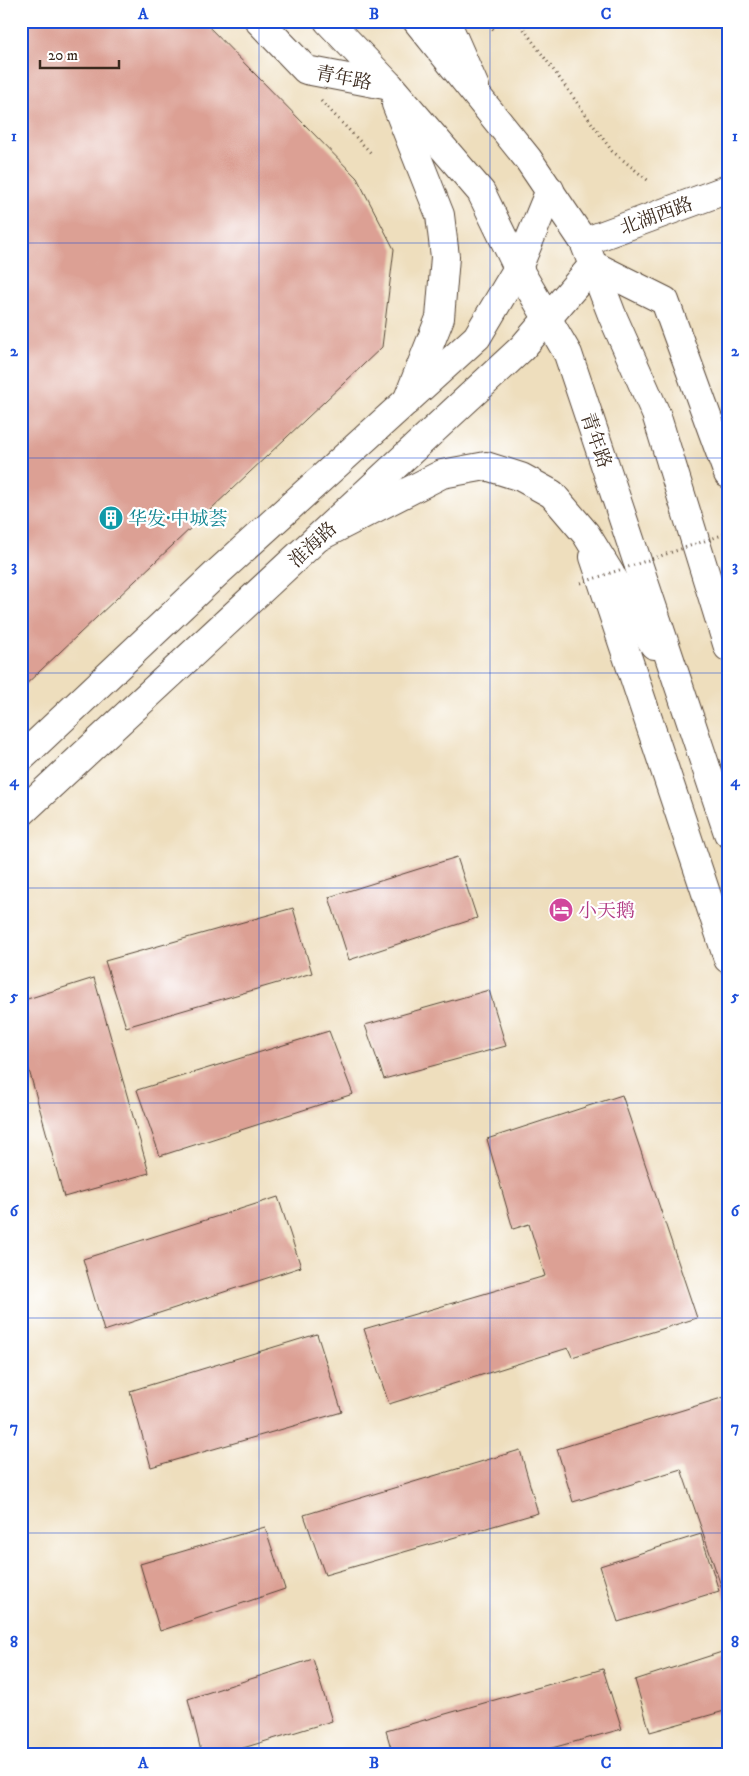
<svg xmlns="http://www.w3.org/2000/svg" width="749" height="1776" font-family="'IM FELL DW Pica','Noto Serif SC',serif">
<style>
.building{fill:#dca094}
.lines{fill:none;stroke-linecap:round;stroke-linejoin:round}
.tertiary-casing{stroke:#564536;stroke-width:30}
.secondary-casing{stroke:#564536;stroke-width:30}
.primary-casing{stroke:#564536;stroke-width:30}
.path{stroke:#564536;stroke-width:3;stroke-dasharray:1 4;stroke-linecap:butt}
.tertiary{stroke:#fff;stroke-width:28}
.secondary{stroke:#fff;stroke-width:28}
.primary{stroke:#fff;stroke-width:28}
.path-bridge{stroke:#564536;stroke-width:3;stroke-dasharray:1 4;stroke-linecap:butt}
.grid{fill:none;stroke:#1d4ed8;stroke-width:1;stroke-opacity:0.55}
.labels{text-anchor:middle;stroke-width:4.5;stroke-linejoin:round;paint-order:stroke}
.street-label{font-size:19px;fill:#3b2a1e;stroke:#fff}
.culture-label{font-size:19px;fill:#0d838f;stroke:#fff;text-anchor:start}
.hotel-label{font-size:19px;fill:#b23c85;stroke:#fff;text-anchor:start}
.neatline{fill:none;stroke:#1d4ed8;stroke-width:2}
.grid-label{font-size:16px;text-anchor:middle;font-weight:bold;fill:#1d4ed8}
</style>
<rect width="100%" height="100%" fill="#fff"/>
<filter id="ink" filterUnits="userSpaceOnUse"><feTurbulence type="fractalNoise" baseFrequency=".02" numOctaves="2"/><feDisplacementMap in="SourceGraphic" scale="10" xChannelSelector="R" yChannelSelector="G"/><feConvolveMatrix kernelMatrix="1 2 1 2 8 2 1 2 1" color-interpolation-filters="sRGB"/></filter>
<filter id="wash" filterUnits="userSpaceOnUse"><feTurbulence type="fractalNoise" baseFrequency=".0096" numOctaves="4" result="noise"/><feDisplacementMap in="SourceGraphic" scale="20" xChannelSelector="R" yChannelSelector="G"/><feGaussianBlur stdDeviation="1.12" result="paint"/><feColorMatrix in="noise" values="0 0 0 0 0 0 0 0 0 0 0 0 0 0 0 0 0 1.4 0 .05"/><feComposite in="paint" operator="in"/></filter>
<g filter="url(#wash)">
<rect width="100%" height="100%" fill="#eedebd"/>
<g id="blocks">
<!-- building -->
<g class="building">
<path d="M21 21H203L357 178 394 249 382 347 21 689Z"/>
<path d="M457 857 477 918 349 960 329 897Z"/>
<path d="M293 908 312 973 126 1027 105 961Z"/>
<path d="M94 978 149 1173 64 1197 21 1041V1001Z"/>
<path d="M489 990 506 1046 384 1079 365 1025Z"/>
<path d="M329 1031 353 1094 160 1156 137 1090Z"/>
<path d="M622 1095 697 1318 572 1357 568 1348 389 1404 364 1329 545 1276 529 1224 513 1229 487 1139Z"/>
<path d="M278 1197 301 1267 104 1331 83 1259Z"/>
<path d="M317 1334 342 1412 151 1467 130 1391Z"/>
<path d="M728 1396V1603H727L681 1469 573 1502 557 1449Z"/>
<path d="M520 1450 538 1513 325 1575 304 1515Z"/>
<path d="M265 1527 285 1589 160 1631 140 1564Z"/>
<path d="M701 1534 719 1591 618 1622 600 1566Z"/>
<path d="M728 1650V1710L650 1732 635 1680Z"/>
<path d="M313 1659 332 1721 220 1755H202L188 1699Z"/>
<path d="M603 1669 622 1729 526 1755H393L386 1731Z"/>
</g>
</g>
</g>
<g filter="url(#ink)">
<use href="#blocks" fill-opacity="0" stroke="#564536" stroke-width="1"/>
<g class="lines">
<defs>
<path id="tertiary" d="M584 242 728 189"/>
<g id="secondary">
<path d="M259 21 306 70 390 86"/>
<path d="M446 21 475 87"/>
<path d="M594 557 728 959"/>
<path d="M21 758 216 574 477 337 518 268 550 190"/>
<path d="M21 813 522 348 593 265 665 301 728 474"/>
</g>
<g id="primary">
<path d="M328 21 390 86 481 192 518 268 568 354 728 833"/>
<path d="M417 21 528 159 584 242 612 315 656 414 728 647"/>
<path d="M396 104 440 215 445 257 440 318 407 401"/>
<path d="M321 536 442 474 486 466 521 477 552 494 586 534 654 645"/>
</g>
</defs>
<!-- tertiary casing -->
<use href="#tertiary" class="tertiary-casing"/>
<!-- secondary casing -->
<use href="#secondary" class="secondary-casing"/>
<!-- primary casing -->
<use href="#primary" class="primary-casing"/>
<!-- path -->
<g class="path">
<path d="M486 21 494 30"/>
<path d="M518 21 612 151 650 182"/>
<path d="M321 101 372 154"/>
</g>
<!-- tertiary -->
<use href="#tertiary" class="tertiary"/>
<!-- secondary -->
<use href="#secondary" class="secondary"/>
<!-- primary -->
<use href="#primary" class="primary"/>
<!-- path-bridge -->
<path class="path-bridge" d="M581 583 728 533"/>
</g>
</g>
<!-- grid -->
<path class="grid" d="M259 21V1755M490 21V1755M21 243H728M21 458H728M21 673H728M21 888H728M21 1103H728M21 1318H728M21 1533H728"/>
<!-- icons -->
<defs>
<symbol id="building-disc" viewBox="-11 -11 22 22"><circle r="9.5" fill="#0f9aa8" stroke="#fff"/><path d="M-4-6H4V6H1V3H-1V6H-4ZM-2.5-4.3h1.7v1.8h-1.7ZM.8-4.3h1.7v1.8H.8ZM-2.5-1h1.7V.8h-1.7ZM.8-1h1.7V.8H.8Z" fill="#fff"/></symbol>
<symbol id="hotel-disc" viewBox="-11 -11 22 22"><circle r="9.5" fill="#d1479c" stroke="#fff"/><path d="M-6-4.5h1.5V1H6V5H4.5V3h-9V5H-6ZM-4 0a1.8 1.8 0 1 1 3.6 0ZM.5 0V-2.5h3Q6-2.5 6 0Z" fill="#fff"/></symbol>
</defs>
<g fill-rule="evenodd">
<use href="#building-disc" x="97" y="504" width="28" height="28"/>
<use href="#hotel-disc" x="547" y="896" width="28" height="28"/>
</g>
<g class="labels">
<!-- street labels -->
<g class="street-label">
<text transform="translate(344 77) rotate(11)" y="7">青年路</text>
<text transform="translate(656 215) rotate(-20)" y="7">北湖西路</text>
<text transform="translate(597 440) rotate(71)" y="7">青年路</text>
<text transform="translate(312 544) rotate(-43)" y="7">淮海路</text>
</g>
<!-- culture labels -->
<g class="culture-label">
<text x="128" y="525">华发·中城荟</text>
</g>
<!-- hotel labels -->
<g class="hotel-label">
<text x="578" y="917">小天鹅</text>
</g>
</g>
<!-- margin -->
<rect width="749" height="1776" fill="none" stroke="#fff" stroke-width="55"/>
<!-- scale -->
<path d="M40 60v8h79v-8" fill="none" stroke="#3b2a1e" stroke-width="2.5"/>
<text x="48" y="60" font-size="15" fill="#3b2a1e" stroke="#ffffff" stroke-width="4" paint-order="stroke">20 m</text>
<rect x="28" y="28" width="694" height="1720" class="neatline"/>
<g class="grid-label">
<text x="143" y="19">A</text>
<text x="374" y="19">B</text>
<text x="606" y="19">C</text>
<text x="14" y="141">1</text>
<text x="735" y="141">1</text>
<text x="14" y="356">2</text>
<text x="735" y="356">2</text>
<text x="14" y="571">3</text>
<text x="735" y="571">3</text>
<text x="14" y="786">4</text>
<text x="735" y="786">4</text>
<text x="14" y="1001">5</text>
<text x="735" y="1001">5</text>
<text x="14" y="1216">6</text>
<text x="735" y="1216">6</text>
<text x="14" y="1432">7</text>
<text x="735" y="1432">7</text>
<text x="14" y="1647">8</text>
<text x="735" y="1647">8</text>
<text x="143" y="1768">A</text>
<text x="374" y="1768">B</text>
<text x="606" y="1768">C</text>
</g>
</svg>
